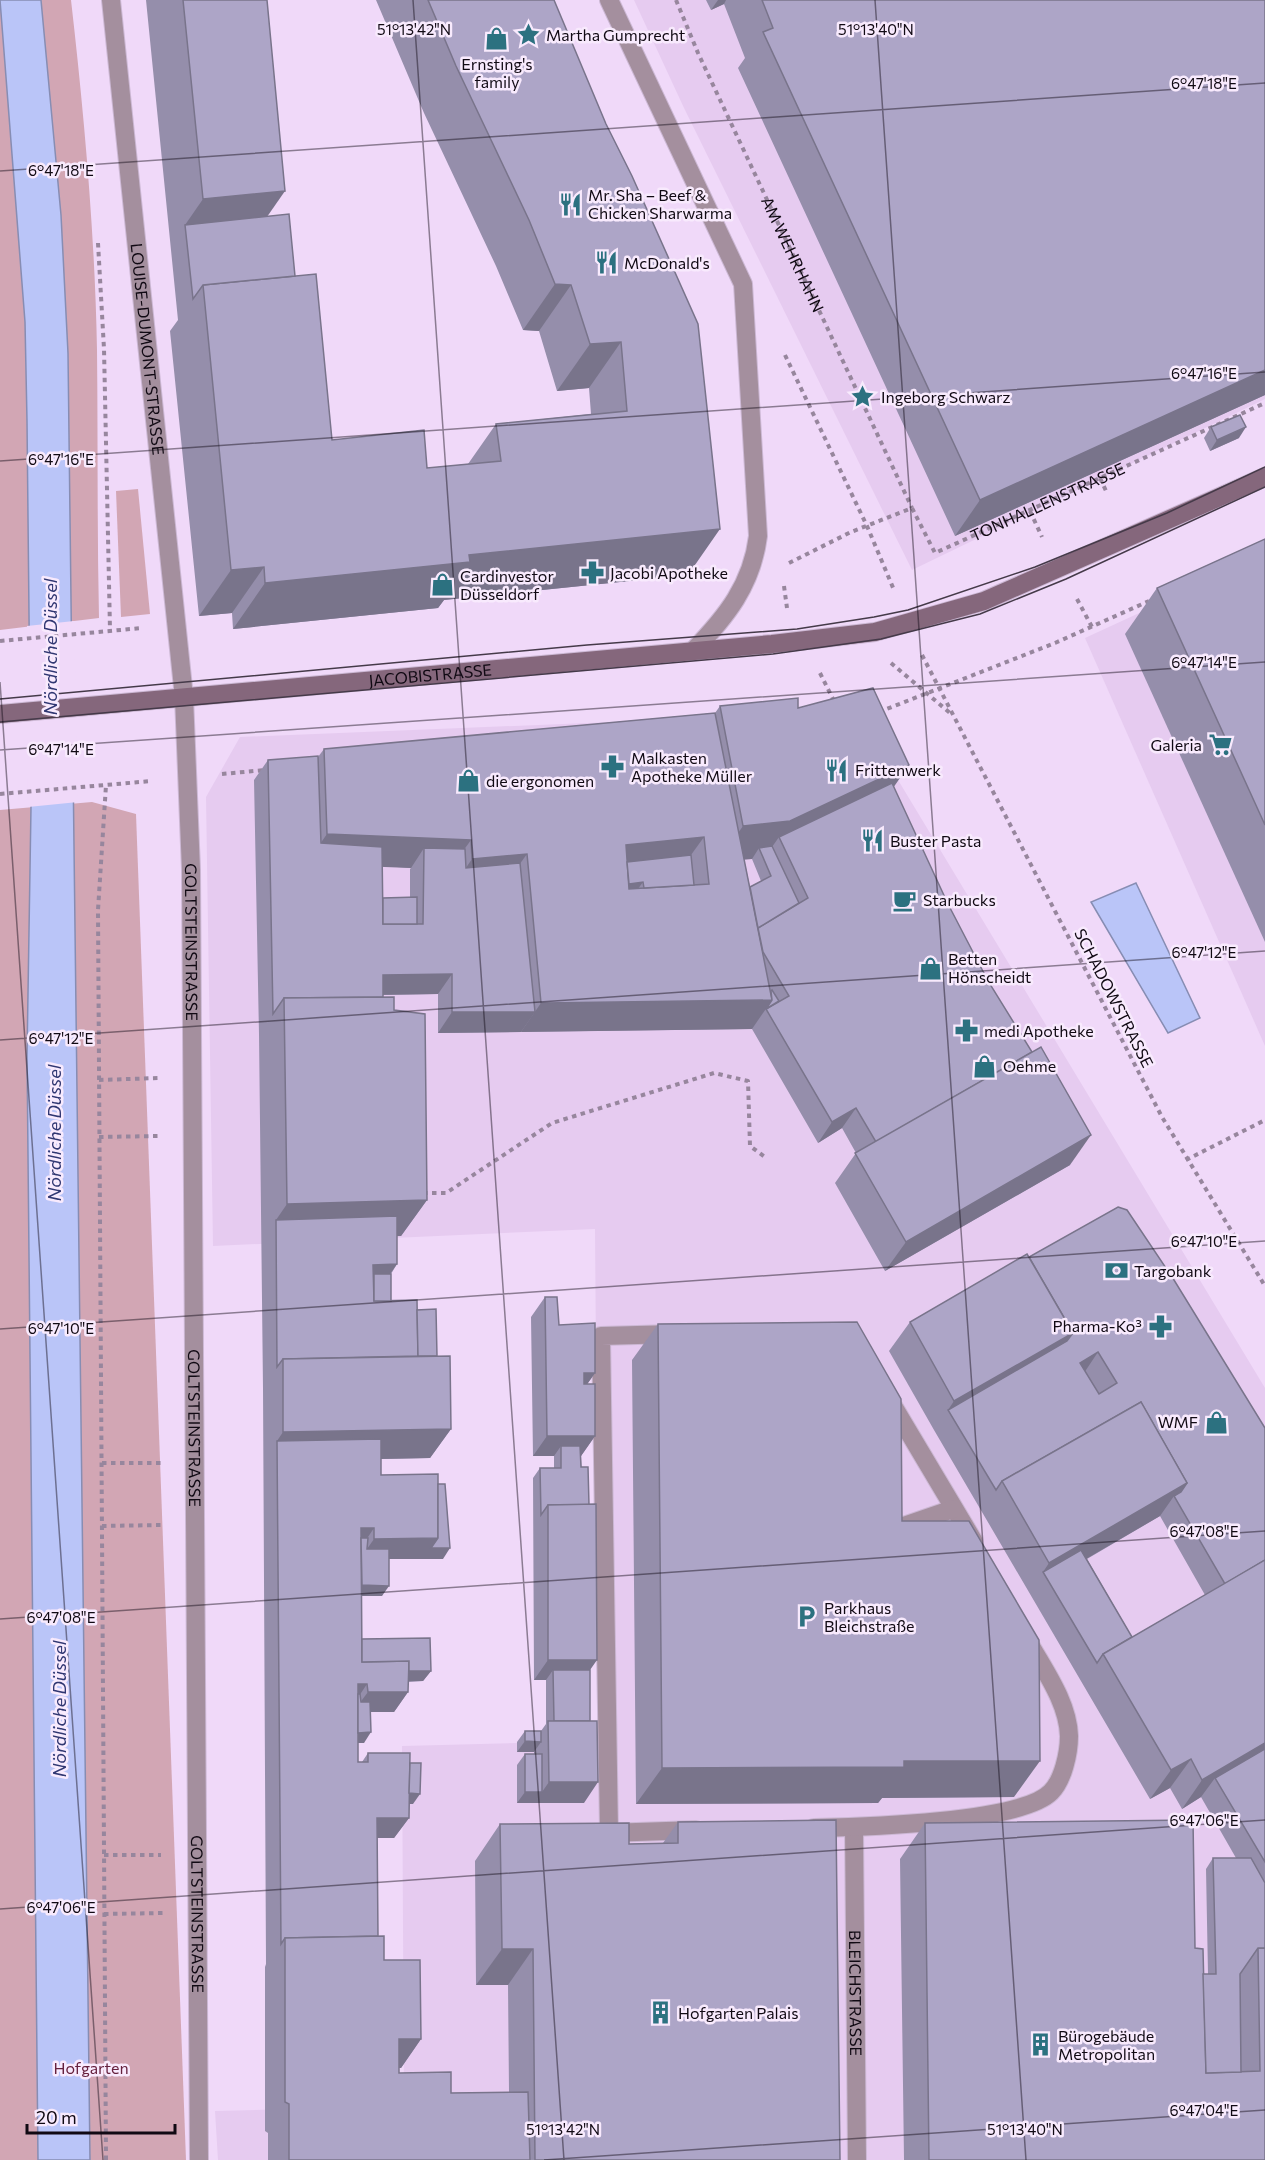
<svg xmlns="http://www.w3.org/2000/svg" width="1265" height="2160" font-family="Commissioner,sans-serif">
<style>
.built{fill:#e6cbf0}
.green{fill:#d2a6b4}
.water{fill:#bac5f8;stroke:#878db3;stroke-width:1.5}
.pier{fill:#f0d9f9}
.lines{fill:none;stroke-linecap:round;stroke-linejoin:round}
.lane-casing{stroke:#ccb8d4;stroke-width:20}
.street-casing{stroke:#ccb8d4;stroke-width:20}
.secondary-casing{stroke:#ccb8d4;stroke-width:20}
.path{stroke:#97869d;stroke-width:4;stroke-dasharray:4.5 4.5;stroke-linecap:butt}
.lane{stroke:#a48f9e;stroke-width:18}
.street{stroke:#a48f9e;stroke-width:18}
.secondary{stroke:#85677c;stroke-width:18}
.tram{stroke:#453a49;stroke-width:1.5}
.wall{fill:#958eab;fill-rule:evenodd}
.shaded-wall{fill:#79748b}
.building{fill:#ada5c7;stroke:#79748b;stroke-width:1.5;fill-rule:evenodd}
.ticks{fill:none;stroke:#100913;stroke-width:1.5;stroke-opacity:0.45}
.labels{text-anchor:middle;stroke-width:5;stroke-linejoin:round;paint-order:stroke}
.poi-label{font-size:16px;fill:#100913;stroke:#f8eafd;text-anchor:start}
.street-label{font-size:16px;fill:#100913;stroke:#f8eafd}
.park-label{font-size:16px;fill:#65213e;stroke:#f8eafd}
.water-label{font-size:18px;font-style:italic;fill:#303772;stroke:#f8eafd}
.ticks-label{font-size:15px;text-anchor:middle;fill:#100913;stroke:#f8eafd;stroke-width:5;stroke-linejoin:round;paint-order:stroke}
</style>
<rect width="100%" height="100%" fill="#f0d9f9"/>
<!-- built -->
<g class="built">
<path d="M634 0H1265V399L912 570 684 108Z"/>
<path d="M1265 555V1046L1085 638Z"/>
<path d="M857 712 1265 1388V2160H218L215 2111 404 2106 402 1746 599 1741 595 1229 213 1246 206 797 240 737Z"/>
</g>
<!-- green -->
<g class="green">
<path d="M0 0H71C84 113 95 236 97 350 98 439 97 529 99 618L0 630Z"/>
<path d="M138 489 150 614 121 617 116 491Z"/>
<path d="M92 802 136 814 186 2160H0V810Z"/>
</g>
<!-- water -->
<g class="water">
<path d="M0 0H41L61 215 68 353 90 2160H38L27 1055 31 807 27 421 25 322Z"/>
<path d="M1136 883 1200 1018 1168 1033 1091 902Z"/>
</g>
<!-- pier -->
<path class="pier" d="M74 621 78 802 28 807 27 626Z"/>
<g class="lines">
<defs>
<g id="lane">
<path d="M889 1399 973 1540"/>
<path d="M895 1529 953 1509"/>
<path id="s3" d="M854 1827 857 2160"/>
<path d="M814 1828C860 1827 1021 1823 1051 1792 1063 1780 1069 1753 1069 1736 1068 1702 1044 1670 1028 1641"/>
<path d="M609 1832 601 1336 674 1334"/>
<path d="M607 1833 696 1830"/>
</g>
<g id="street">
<path id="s4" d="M111 0 184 697 191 870 199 2160"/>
<path d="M609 0 743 284 758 536C752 585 726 617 693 651"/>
</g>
<g id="secondary">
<path id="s5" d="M0 714 772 644 875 632 984 601 1265 477"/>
</g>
</defs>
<!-- lane casing -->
<use href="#lane" class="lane-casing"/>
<!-- street casing -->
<use href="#street" class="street-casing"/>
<!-- secondary casing -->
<use href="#secondary" class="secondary-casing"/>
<!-- path -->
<g class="path">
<path id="s1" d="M676 0 698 53 912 508"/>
<path d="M98 243 104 349 110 630"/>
<path d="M785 355 867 526 894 590"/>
<path d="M1100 478 1107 493"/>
<path d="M1030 511 1042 537"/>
<path id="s2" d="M789 563 851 532 912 508 935 553 1265 403"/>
<path d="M784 586 787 608"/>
<path d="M1077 599 1092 627"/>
<path d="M0 641 142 628"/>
<path d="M922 655 1162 1117 1265 1286"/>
<path d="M891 663 950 713"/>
<path d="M820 673 834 701"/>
<path d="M879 712 1055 643 1149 601"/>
<path d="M222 774 265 770"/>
<path d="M0 794 152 781"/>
<path d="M99 1080 158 1078"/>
<path d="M99 1137 158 1136"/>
<path d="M1186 1160 1265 1120"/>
<path d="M423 1193H446L552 1123 714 1073 748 1081 750 1146 765 1157"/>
<path d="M102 1463H161"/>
<path d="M102 1526 161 1525"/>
<path d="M104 1855H161"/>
<path d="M104 1914 164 1913"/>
<path d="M106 2160 98 910 106 785"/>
</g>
<!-- lane -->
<use href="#lane" class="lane"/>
<!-- street -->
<use href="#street" class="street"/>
<!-- secondary -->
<use href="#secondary" class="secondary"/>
<!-- tram -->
<g class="tram">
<path d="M0 699 587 645 797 629 874 617 908 610 1035 567 1167 513 1265 467"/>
<path d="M0 722 773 654 881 639 980 614 1066 579 1265 487"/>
</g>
</g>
<!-- wall -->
<g class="wall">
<path d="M146 0H267V216L295 276 332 440 427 468 468 464 496 424 591 414 589 388 557 391 539 331 523 330 496 266 424 113 376 0H554L688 575 444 600 438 608 233 629 232 613 199 616 170 331 178 320Z"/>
<path d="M706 0H1265V395L955 536 738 68 745 58 724 4 711 10Z"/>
<path d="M1211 427 1239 438 1210 451 1204 438Z"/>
<path d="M1265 539V942L1125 634 1157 588Z"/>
<path d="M720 706 798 708 893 787 1070 1165 885 1271 835 1183 856 1153 842 1128 818 1143 752 1029 438 1033V994L383 995V997L394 1010 427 1200 401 1236H397V1264L391 1274V1301L417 1310 437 1356 451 1429 430 1458 381 1459V1475L443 1559H389L382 1596H362V1639L431 1671 423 1681 408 1682V1692L394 1712H370L364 1743H358V1762H362L368 1753 410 1763 413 1804H409V1818L394 1838H377L378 1936 384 1960 421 2039 401 2068H399V2073L451 2093 509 2092 508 1985H476L475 1861 500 1824 629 1844 663 1843 678 1822 840 2160H268V2133L265 2131V1967L266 1964 263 1388 259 1034 254 780 268 760 318 757 324 749 715 713ZM744 859H752L761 881 750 887ZM383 866 411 868 410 869V898H383Z"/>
<path d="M1029 1257 1265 1428V2160H904L900 1859 925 1823 1195 1948 1203 1974H1208L1206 1869 1213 1858H1236L1201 1797 1182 1809 1170 1788 1150 1799 934 1430 889 1351 910 1322ZM1160 1516 1205 1595 1132 1637 1087 1559Z"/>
<path d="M545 1297 559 1325 595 1373 587 1384 595 1436 581 1456 590 1670 584 1803H517V1765L525 1754H534V1752H517V1742L525 1731H541L546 1724V1680H534L533 1478 540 1468H554V1456H533L531 1317Z"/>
<path d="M658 1324 902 1521 1014 1797 882 1798 878 1803 636 1804 632 1360Z"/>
</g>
<!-- shaded-wall -->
<g class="shaded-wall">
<path d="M718 0H726L724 4 711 10Z"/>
<path d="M285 191 253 237 185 225 203 199Z"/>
<path d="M555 284 571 285 539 331 523 330Z"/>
<path d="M621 342 589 388 557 391 590 344Z"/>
<path d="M1265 370V395L955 536 980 500Z"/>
<path d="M1246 427 1239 438 1210 451 1217 440Z"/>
<path d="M720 529 688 575 444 600 438 608 233 629 265 583 469 555Z"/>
<path d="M264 567 232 613 199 616 231 570Z"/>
<path d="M909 765 884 801 779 837 765 857 759 848 752 859 718 862 743 826Z"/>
<path d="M327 834 471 840 450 869 424 848 411 868 306 864Z"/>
<path d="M704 837 683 866 613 873 626 845Z"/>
<path d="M527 854 506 883 452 888 472 859Z"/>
<path d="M643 882 635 893 614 885Z"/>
<path d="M452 974 438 994 369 995 383 975Z"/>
<path d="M772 1000 752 1029 521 1032 541 1003Z"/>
<path d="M452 1012H535L521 1032 438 1033Z"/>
<path d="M856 1108 842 1128 818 1143 832 1122Z"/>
<path d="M1091 1135 1070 1165 885 1271 906 1242Z"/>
<path d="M427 1200 401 1236 276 1240V1220L287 1204Z"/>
<path d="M397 1264 383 1284 367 1285 373 1265Z"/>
<path d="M1073 1333 1053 1362 948 1410 954 1401Z"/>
<path d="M1098 1352 1084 1373 1080 1363Z"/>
<path d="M584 1373H595L581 1393Z"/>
<path d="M451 1429 430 1458 277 1461V1441L283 1432Z"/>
<path d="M547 1436H595L581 1456H561V1446L554 1456H533Z"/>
<path d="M1187 1483 1176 1499 1174 1496 1160 1516 1048 1581 1043 1572 1049 1563Z"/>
<path d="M361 1528H374L360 1549Z"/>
<path d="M438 1538 450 1548 443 1559H360L374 1539Z"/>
<path d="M355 1585 389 1586 382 1596H348Z"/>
<path d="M548 1660H597L583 1680 553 1670 546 1680H534Z"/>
<path d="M355 1671H431L423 1681 348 1682Z"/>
<path d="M358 1684H367L353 1705Z"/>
<path d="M368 1692H408L394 1712H353Z"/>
<path d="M371 1732 364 1743H344L351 1733Z"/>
<path d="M525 1741 541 1742 534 1752H517Z"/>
<path d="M1265 1743V1761L1215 1778 1201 1797 1182 1809 1202 1780Z"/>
<path d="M1191 1759 1170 1788 1150 1799 1171 1770Z"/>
<path d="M904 1761H1040L1014 1797 882 1798 878 1803 636 1804 662 1768Z"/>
<path d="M549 1782H598L584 1803H517L525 1792H542Z"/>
<path d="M403 1793 420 1794 413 1804H395Z"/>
<path d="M377 1818H409L394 1838H363Z"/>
<path d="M502 1949H533L508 1985H476Z"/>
<path d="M399 2039H421L401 2068H378Z"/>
</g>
<!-- building -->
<g class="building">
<path d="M183 0H267L285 191 203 199Z"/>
<path d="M428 0H554L606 124 632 176 698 324 720 529 469 555 470 562 265 583 264 567 231 570 203 285 316 274 332 440 424 430 427 468 501 461 496 424 627 411 621 342 590 344 571 285 555 284 529 220 456 66Z"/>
<path d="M762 0H1265V370L980 500 763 32 773 28Z"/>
<path d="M289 214 295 276 203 285 193 299 185 225Z"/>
<path d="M1240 415 1246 427 1217 440 1211 427Z"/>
<path d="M1265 539V825L1157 588Z"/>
<path d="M873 688 909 765 790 821 743 826 720 706 798 698V708Z"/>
<path d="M715 713 772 1000 541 1003 527 854 472 859 471 840 327 834 324 749ZM704 837 709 884 629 889 626 845Z"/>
<path d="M318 756 321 843 382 847 383 924H423L424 848 465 849 466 868 520 863 535 1012H452V974L383 975V997L284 998 273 1014 268 760Z"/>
<path d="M892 783 948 904 988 981 1032 1052 876 1142 856 1108 832 1122 766 1009 789 996 763 952 758 928 808 898 779 837Z"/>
<path d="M772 846 799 903 758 928 750 887 771 876 759 848Z"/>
<path d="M691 855 694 885 644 888 643 882 629 884 627 862Z"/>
<path d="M417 897V924H383V898Z"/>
<path d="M772 990 779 1001 766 1009 772 1000 771 991Z"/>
<path d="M394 997V1010L425 1014 427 1200 287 1204 284 998Z"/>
<path d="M1041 1047 1091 1135 906 1242 855 1153Z"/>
<path d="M1118 1207 1127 1210 1174 1280 1265 1428V1560L1225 1584 1174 1496 1181 1492 1187 1483 1141 1402 1002 1481 996 1490 948 1410 1067 1341 1073 1333 1029 1257ZM1098 1352 1117 1383 1099 1394 1080 1363Z"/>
<path d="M397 1216V1264L373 1265 374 1301 417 1300 418 1356 283 1359 277 1367 276 1220Z"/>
<path d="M1027 1254 1073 1333 954 1401 910 1322Z"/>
<rect x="374" y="1274" width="17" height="27"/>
<path d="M545 1297H557L559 1325 595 1323V1373H584V1384H595V1436H547Z"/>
<path d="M436 1309 437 1356H418L417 1310Z"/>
<path d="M857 1322 901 1399 902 1521H969L1039 1640 1040 1761H904V1767L662 1768 658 1324Z"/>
<path d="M450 1356 451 1429 283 1432V1359Z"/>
<path d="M1141 1402 1187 1483 1049 1563 1002 1481Z"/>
<path d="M381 1439V1475L438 1474V1538L374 1539V1528H361L362 1662 409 1661 408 1692H368L367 1684H358V1762H368V1753H410L409 1818H377L378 1936 285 1938 281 1944 277 1441Z"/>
<path d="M561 1446H580L581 1467H588L589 1505H548L541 1515 540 1468H561Z"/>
<path d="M438 1484H445L450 1548H431L438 1538Z"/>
<path d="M596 1504 597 1660H548V1505Z"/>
<path d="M361 1538H368L367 1549H389V1586L362 1585Z"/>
<path d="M1081 1550 1132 1637 1103 1654 1097 1663 1043 1572Z"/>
<path d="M1265 1560V1743L1202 1780 1191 1759 1171 1770 1103 1654Z"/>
<path d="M430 1638 431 1671H409V1661L362 1662V1639Z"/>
<path d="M553 1670H590V1721H554Z"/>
<path d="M358 1694H360L361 1702H370L371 1732 358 1733Z"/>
<path d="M548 1721H597L598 1782H549Z"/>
<path d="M525 1731H541V1742L525 1741Z"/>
<path d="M1265 1749V1862L1215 1778Z"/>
<rect x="525" y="1754" width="17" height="38"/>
<path d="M410 1763H421L420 1794 409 1793Z"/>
<path d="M836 1820 840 2160H535L533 1949H502L500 1824 629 1823V1844L678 1843V1822Z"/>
<path d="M1193 1820 1195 1948 1203 1949 1206 2073 1260 2071 1258 1948H1265V2160H929L925 1823Z"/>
<path d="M1213 1858H1251L1265 1883V1948H1258L1240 1974 1241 2072 1206 2073 1203 1974H1216Z"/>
<path d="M384 1936V1960H420L421 2039H399V2073L451 2072V2093L528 2092 530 2160H289V2104L285 2102V1938Z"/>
</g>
<!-- ticks -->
<path class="ticks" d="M413 0 564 2160M875 0 1026 2160M0 171 1265 83M0 461 1265 372M0 682 103 2160M0 750 1265 662M0 1040 1265 951M0 1329 1265 1241M0 1619 1265 1531M0 1909 1265 1820M544 2160 1265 2110"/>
<!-- icons -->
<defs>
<symbol id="sight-bare" viewBox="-9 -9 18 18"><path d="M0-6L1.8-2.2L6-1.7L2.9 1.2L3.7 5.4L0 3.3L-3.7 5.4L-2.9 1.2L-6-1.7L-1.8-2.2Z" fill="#2c7180" stroke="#f8eafd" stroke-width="2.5" paint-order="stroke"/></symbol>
<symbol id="shop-bare" viewBox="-9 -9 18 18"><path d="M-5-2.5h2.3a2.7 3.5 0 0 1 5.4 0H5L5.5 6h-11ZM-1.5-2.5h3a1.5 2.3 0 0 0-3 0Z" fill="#2c7180" stroke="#f8eafd" stroke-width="2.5" paint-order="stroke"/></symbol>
<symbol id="restaurant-bare" viewBox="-9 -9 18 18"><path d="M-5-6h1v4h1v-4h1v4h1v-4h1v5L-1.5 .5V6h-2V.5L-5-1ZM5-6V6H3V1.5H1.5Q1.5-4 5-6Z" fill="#2c7180" stroke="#f8eafd" stroke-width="2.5" paint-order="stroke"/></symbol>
<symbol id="pharmacy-bare" viewBox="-9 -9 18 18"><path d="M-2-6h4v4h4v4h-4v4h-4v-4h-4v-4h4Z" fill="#2c7180" stroke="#f8eafd" stroke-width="2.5" paint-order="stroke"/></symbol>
<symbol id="supermarket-bare" viewBox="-9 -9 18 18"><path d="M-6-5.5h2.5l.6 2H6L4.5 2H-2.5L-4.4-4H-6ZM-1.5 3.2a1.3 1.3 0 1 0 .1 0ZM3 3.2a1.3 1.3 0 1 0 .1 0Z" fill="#2c7180" stroke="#f8eafd" stroke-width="2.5" paint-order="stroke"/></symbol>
<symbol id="cafe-bare" viewBox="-9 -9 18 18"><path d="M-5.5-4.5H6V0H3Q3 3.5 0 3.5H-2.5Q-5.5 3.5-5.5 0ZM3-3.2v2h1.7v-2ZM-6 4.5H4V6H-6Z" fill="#2c7180" stroke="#f8eafd" stroke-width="2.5" paint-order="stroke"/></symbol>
<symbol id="bank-bare" viewBox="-9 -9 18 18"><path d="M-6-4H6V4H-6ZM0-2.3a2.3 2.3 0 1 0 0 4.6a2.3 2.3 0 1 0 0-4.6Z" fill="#2c7180" stroke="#f8eafd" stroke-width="2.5" paint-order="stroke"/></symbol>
<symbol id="parking-bare" viewBox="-9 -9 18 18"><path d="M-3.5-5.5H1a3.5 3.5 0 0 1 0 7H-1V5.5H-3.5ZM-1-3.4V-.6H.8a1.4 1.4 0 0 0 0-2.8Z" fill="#2c7180" stroke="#f8eafd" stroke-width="2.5" paint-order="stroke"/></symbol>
<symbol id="building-bare" viewBox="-9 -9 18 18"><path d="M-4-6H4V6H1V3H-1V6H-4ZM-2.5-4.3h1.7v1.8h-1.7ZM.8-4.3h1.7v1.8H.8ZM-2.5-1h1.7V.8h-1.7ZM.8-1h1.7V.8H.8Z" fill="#2c7180" stroke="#f8eafd" stroke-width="2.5" paint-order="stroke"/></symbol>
</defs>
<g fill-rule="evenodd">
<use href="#sight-bare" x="512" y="18" width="33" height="33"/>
<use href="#shop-bare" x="480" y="22" width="33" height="33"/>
<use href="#restaurant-bare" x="554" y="188" width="33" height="33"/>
<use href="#restaurant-bare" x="590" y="246" width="33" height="33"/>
<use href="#sight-bare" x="846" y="380" width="33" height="33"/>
<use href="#pharmacy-bare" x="576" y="556" width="33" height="33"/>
<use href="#shop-bare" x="426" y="568" width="33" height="33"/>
<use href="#supermarket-bare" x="1204" y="728" width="33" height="33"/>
<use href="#pharmacy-bare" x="596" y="750" width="33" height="33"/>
<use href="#restaurant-bare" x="820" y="754" width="33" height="33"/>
<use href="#shop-bare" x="452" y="764" width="33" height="33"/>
<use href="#restaurant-bare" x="856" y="824" width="33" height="33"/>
<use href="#cafe-bare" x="888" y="884" width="33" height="33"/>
<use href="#shop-bare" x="914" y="952" width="33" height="33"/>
<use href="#pharmacy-bare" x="950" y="1014" width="33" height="33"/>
<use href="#shop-bare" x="968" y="1050" width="33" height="33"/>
<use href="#bank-bare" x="1100" y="1254" width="33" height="33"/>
<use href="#pharmacy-bare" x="1144" y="1310" width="33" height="33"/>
<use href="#shop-bare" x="1200" y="1406" width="33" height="33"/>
<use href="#parking-bare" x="790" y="1600" width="33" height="33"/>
<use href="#building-bare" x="644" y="1996" width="33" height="33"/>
<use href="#building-bare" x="1024" y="2028" width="33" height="33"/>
</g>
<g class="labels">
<!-- poi labels -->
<g class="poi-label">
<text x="546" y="41">Martha Gumprecht</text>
<text x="497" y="70" text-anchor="middle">Ernsting's<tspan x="497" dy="18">family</tspan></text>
<text x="588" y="201">Mr. Sha – Beef &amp;<tspan x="588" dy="18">Chicken Sharwarma</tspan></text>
<text x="624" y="269">McDonald's</text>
<text x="881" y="403">Ingeborg Schwarz</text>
<text x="610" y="579">Jacobi Apotheke</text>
<text x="460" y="582">Cardinvestor<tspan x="460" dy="18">Düsseldorf</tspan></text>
<text x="1202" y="751" text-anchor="end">Galeria</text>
<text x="631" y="764">Malkasten<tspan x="631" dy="18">Apotheke Müller</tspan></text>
<text x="855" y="776">Frittenwerk</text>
<text x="486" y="787">die ergonomen</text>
<text x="890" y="847">Buster Pasta</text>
<text x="923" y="906">Starbucks</text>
<text x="948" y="965">Betten<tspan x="948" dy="18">Hönscheidt</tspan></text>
<text x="984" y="1037">medi Apotheke</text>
<text x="1003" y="1072">Oehme</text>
<text x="1134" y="1277">Targobank</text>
<text x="1142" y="1332" text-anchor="end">Pharma-Ko³</text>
<text x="1198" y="1428" text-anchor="end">WMF</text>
<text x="824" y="1614">Parkhaus<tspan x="824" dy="18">Bleichstraße</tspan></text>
<text x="678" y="2019">Hofgarten Palais</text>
<text x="1058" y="2042">Bürogebäude<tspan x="1058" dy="18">Metropolitan</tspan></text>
</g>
<!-- street labels -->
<g class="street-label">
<text dy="6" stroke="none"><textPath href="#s1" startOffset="280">AM WEHRHAHN</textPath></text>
<text dy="6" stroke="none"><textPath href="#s4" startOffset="351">LOUISE-DUMONT-STRASSE</textPath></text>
<text dy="6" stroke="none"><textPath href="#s2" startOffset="309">TONHALLENSTRASSE</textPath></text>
<text dy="6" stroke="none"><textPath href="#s5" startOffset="432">JACOBISTRASSE</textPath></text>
<text dy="6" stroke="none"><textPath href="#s4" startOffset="946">GOLTSTEINSTRASSE</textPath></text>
<text transform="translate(1114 998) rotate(63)" y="6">SCHADOWSTRASSE</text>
<text dy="6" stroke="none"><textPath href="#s4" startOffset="1432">GOLTSTEINSTRASSE</textPath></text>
<text dy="6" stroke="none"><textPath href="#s4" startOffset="1918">GOLTSTEINSTRASSE</textPath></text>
<text dy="6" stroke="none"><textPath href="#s3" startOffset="166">BLEICHSTRASSE</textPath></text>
</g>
<!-- park labels -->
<g class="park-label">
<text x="91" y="2074">Hofgarten</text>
</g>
<!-- water labels -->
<g class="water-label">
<text transform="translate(51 647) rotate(-90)" y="6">Nördliche Düssel</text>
<text transform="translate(55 1133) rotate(-90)" y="6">Nördliche Düssel</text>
<text transform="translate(60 1709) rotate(-90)" y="6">Nördliche Düssel</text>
</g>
</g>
<g class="ticks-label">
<text x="414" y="35">51°13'42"N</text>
<text x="876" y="35">51°13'40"N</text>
<text x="1204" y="89">6°47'18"E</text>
<text x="61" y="176">6°47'18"E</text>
<text x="1204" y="379">6°47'16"E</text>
<text x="61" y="465">6°47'16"E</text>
<text x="1204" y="668">6°47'14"E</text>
<text x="61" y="755">6°47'14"E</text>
<text x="1204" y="958">6°47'12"E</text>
<text x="61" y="1044">6°47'12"E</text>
<text x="1204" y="1247">6°47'10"E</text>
<text x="61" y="1334">6°47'10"E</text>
<text x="1204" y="1537">6°47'08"E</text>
<text x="61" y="1623">6°47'08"E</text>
<text x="1204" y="1826">6°47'06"E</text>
<text x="61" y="1913">6°47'06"E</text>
<text x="1204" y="2116">6°47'04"E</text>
<text x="563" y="2135">51°13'42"N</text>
<text x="1025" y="2135">51°13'40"N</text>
</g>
<!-- scale -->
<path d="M27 2124v9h148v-9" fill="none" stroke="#100913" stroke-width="3"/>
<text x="36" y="2124" font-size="18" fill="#100913" stroke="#f8eafd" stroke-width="4.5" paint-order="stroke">20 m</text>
</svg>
